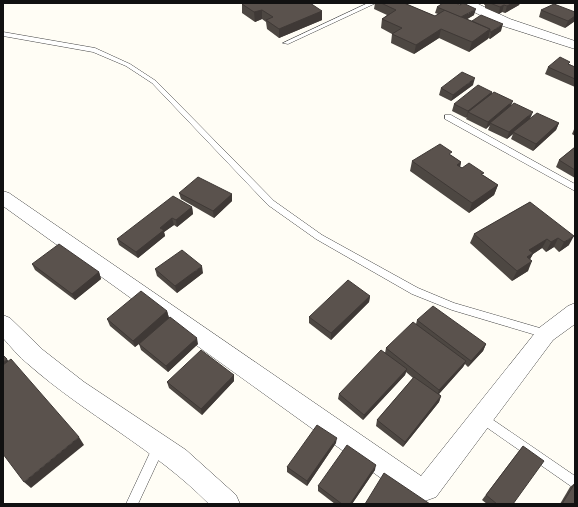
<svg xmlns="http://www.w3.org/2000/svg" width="578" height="507" font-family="'Times New Roman',serif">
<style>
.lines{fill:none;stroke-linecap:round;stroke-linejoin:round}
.service-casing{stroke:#444;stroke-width:1}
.minor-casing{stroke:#444;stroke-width:1}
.service{fill:#fff;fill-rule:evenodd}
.minor{fill:#fff;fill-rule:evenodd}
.wall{fill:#4d4742}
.shaded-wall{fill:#3f3936}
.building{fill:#5a524d;stroke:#3f3936}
</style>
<rect width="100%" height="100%" fill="#fffdf5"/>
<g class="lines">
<defs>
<g id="service">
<path d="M368 3H376L288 44 283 43Z"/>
<path d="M3 32 95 48 130 64 156 81 274 201 322 235 418 288 454 303 550 331 551 334 550 337 546 338 452 310 412 294 316 239 268 205 152 83 126 66 93 52 3 36Z"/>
<path d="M445 115H451L575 184V191L445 119Z"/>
<path d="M483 413 575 476V489L479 422 477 418 479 414Z"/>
<path d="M159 440 163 442 165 446 138 504H126L155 442Z"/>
</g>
<g id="minor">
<path d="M460 3H476L510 19 575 41V49L500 25 462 6Z"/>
<path d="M3 191 9 193 421 476 539 328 568 306 575 303V324L553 340 436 497 419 503 410 499 3 206Z"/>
<path d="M3 315 10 318 43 350 84 382 186 450 236 495 240 504H209C155 449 86 415 28 364 19 357 11 347 3 338Z"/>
</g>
</defs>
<!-- service casing -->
<use href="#service" class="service-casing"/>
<!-- minor casing -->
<use href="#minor" class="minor-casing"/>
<!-- service -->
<use href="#service" class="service"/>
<!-- minor -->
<use href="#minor" class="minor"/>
</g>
<!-- wall -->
<g class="wall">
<path d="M375 3H404L435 16 438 14 435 13 437 7 474 15 467 19 501 31 490 39 488 38 469 52 439 38 414 54 391 43 392 34 381 28 382 19 387 15 374 9Z"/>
<path d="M485 3H520L519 5 505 13 502 12 499 14 485 8V5H484Z"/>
<path d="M242 4 322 11V20L279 38 267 29 266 22 262 19 255 22 242 13Z"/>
<path d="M541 10 575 12V21L565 28 539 17Z"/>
<path d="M569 64 575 67V87L545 74 548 67Z"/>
<path d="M473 85 451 101 439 95 441 88Z"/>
<path d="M492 92V94L511 105 530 118 559 123 556 130 533 151 511 139 513 134 507 139 488 130 490 125 486 129 466 119 467 117 466 118 452 111 454 104Z"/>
<path d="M575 127V136L572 134Z"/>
<path d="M575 147V178L556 167 559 160Z"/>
<path d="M451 155 461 162 460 167 483 175 498 185 494 195 469 213 410 171 412 161Z"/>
<path d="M179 193 232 194V201L214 218 181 199Z"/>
<path d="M530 202 569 245 559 252 554 247 546 252 542 248 533 254 530 259 528 271 512 281 470 243 474 234Z"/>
<path d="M192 207 193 214 177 227 174 225 164 232 165 236 138 258 119 245 117 239Z"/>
<path d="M32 264 99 272 101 279 75 300 35 270Z"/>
<path d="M155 269 203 273 177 293 157 276Z"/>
<path d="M370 296 369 302 331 340 309 323V317Z"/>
<path d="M167 311 169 318 198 344 168 372 141 350 139 344 135 347 110 326 107 319Z"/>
<path d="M417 320 486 344 483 351 468 367 465 364 463 367 439 394 441 396 439 402 403 447 376 426 377 420 413 378 406 372 405 375 363 420 338 399 339 394 385 353 386 348 416 324Z"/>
<path d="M234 381 202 415 169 388 167 382Z"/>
<path d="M336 443 307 486 287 472V467Z"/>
<path d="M523 446 513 504H487L482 500Z"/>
<path d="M375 470 352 504H335L318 491V486Z"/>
<path d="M575 483V504H560L570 487Z"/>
</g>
<!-- shaded-wall -->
<g class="shaded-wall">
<path d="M513 3H520L519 5 505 13 507 6Z"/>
<path d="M504 5 502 12 499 14 500 7Z"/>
<path d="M476 9 474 15 459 24 460 18Z"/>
<path d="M262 10V19L255 22 254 12Z"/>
<path d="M322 11V20L279 38V29Z"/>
<path d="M575 16V21L565 28 568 21Z"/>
<path d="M503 24 501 31 490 39 491 32Z"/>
<path d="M441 29 439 38 414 54 416 45Z"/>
<path d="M490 29 488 39 469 52 472 42Z"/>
<path d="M475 78 473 85 451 101 453 95Z"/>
<path d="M492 92 490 98 468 112 467 117 466 118 468 111Z"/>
<path d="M513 101 510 108 490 123V125L486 129 488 122Z"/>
<path d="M533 112 530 119 513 132V134L507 139 509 132Z"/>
<path d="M559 123 556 130 533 151 536 144Z"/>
<path d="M461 162 459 172 457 165Z"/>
<path d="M498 185 494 195 469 213 472 203Z"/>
<path d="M232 194V201L214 218 213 211Z"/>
<path d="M192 207 193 214 177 227 176 220Z"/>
<path d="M172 218 174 225 164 232 165 236 138 258 136 252 160 228Z"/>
<path d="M574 236 569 245 559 252 564 242Z"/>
<path d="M558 238 554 247 546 252 551 242Z"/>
<path d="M547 239 542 248 533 254 528 263 523 266 529 250Z"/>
<path d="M532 261 528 271 512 281 517 271Z"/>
<path d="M202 266 203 273 177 293 175 286Z"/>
<path d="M99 272 101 279 75 300 72 294Z"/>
<path d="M370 296 369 302 331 340V333Z"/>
<path d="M167 311 169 318 135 347 133 341Z"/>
<path d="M197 338 198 344 168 372 166 366Z"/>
<path d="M486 344 483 351 468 367 471 361Z"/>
<path d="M7 359 11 365 3 371V362Z"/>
<path d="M466 361 463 367 437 396 439 390Z"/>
<path d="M407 369 405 375 363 420 364 415Z"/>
<path d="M234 375V381L202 415 201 409Z"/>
<path d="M441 396 439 402 403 447 405 442Z"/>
<path d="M79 437 84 445 31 488 24 482Z"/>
<path d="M337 438 336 443 307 486V481Z"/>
<path d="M376 465 375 470 352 504H350Z"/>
</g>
<!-- building -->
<g class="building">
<path d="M243 3H310L322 11 279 29 266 20 273 17 262 10 254 12 242 4Z"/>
<path d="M381 3H404L435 16 445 10 490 29 472 42 441 29 416 45 392 34 402 28 382 19 396 10Z"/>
<path d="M443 3H456L460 5 463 3 476 9 461 17 437 7Z"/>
<path d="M490 3H513L507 6 504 5 500 7Z"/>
<path d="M554 4 575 12V16L568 21 541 10Z"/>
<path d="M481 15 503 24 491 32H490V29L472 21Z"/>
<path d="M560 57 570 62 568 64 575 67V79L548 67Z"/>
<path d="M462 72 475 78 453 95 441 88Z"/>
<path d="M478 85 492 92 468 111 454 104Z"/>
<path d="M494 92 513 101 488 122 468 112Z"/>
<path d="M514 103 533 112 509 132 490 123Z"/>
<path d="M537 113 559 123 536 144 513 132Z"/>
<path d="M440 144 452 152 449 154 461 162 457 165 462 168 469 163 484 173 481 174 498 185 472 203 412 161Z"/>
<path d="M575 147V170L559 160Z"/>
<path d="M198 177 232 194 213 211 179 193Z"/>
<path d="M173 196 192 207 176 220 172 218 160 228 164 230 136 252 117 239Z"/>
<path d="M530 202 574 236 564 242 558 238 551 242 547 239 529 250 533 253 527 257 532 261 517 271 474 234Z"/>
<path d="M59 244 99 272 72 294 32 264Z"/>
<path d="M182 250 202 266 175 286 155 269Z"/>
<path d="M348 280 370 296 331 333 309 317Z"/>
<path d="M141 291 167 311 133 341 107 319Z"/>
<path d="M433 306 486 344 471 361 417 320Z"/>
<path d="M170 317 197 338 166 366 139 344Z"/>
<path d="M413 322 466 361 439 390 386 348Z"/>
<path d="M201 350 234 375 201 409 167 382Z"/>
<path d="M381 350 407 369 364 415 339 394Z"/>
<path d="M3 355 7 359 3 362Z"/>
<path d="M11 359 79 437 24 482 3 454V365Z"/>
<path d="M414 377 441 396 405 442 377 420Z"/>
<path d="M317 425 337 438 307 481 287 467Z"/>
<path d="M347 445 376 465 350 504H342L318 486Z"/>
<path d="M523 446 544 461 513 504H497L486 495Z"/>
<path d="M384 473 430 504H365Z"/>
<path d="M575 483V504H562Z"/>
</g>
<!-- border -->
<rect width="578" height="507" fill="none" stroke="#111111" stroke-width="8"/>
</svg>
